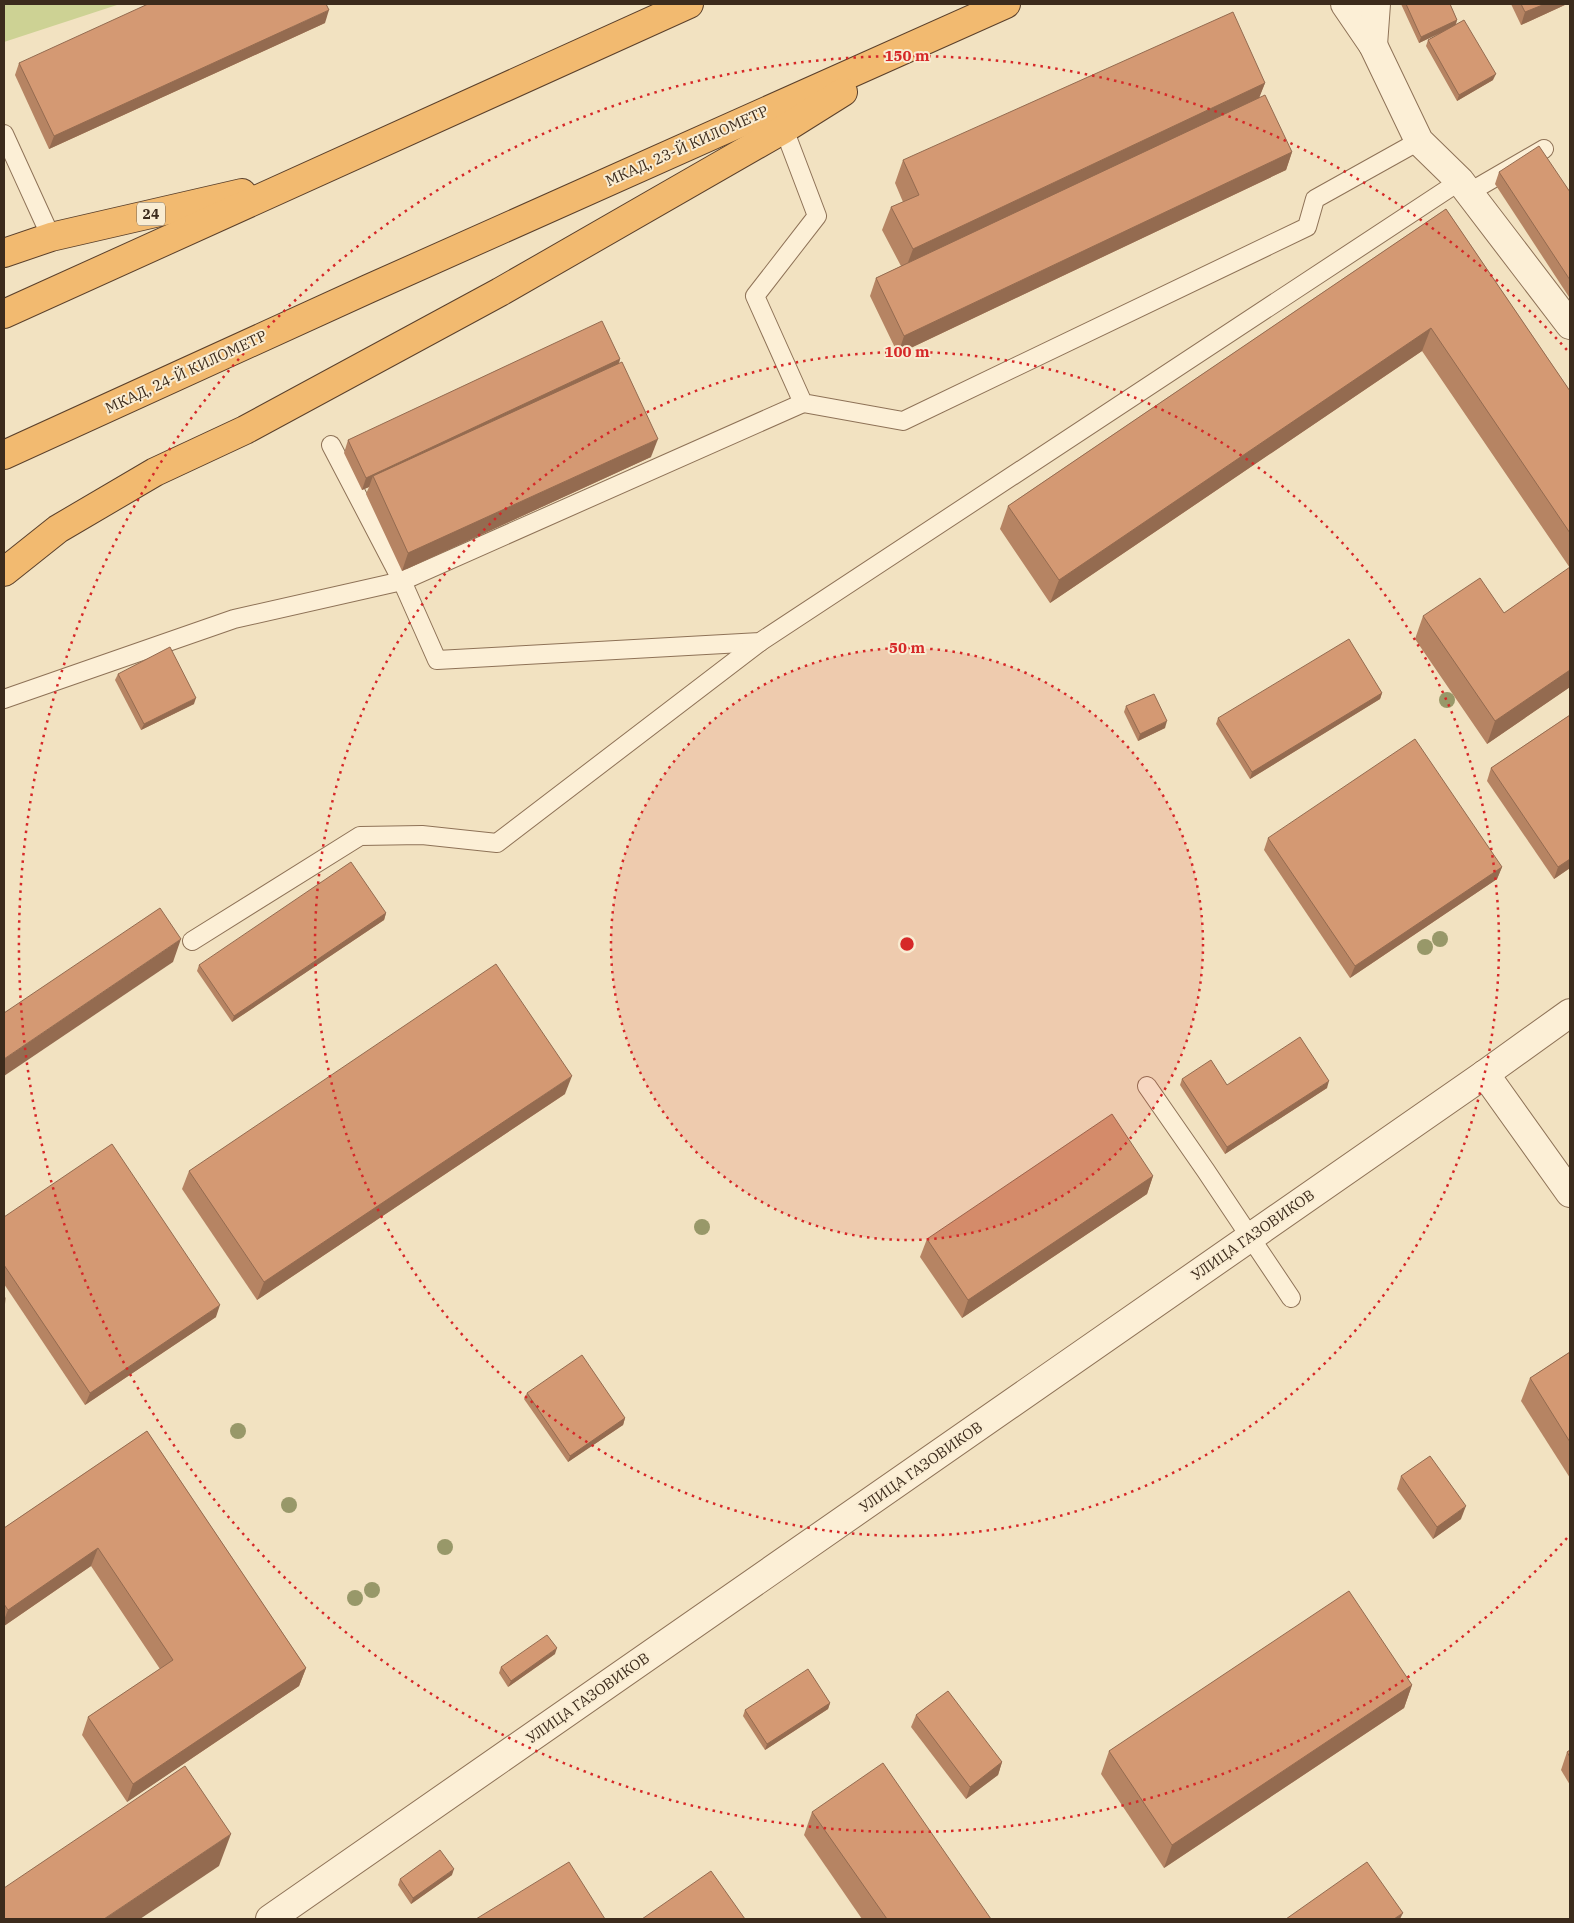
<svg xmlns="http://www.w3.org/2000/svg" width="1574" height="1923" font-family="'IBM Plex Serif',serif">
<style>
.green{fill:#cdd294}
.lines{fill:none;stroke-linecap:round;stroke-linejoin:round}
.service-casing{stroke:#8e7257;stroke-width:20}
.minor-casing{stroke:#8e7257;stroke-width:30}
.tertiary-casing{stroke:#8e7257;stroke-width:30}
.trunk-casing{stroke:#5b402b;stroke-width:30}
.service{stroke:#fcefd6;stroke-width:18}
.minor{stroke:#fcefd6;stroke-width:28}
.tertiary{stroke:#fcefd6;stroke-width:28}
.trunk{stroke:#f2ba70;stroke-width:28}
.tree{fill:#989869}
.wall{fill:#b68463}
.shaded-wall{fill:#946b50}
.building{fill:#d49973;stroke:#946b50}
.ring{fill:none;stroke:#d62828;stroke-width:2.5;stroke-dasharray:2.5 5}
.labels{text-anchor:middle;stroke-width:4;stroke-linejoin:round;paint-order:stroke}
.shield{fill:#f9ecd2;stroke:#756553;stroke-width:1}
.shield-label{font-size:14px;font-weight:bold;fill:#3c2b1c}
.street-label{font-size:15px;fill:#3c2b1c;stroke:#f9ecd2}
.centre{fill:#d62828;stroke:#f9ecd2;stroke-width:2.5}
.ring-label{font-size:15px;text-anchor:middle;font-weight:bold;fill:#d62828;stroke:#f9ecd2;stroke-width:4;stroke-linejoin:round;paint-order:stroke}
</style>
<rect width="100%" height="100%" fill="#f2e2c1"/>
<!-- green -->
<path class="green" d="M4 4H120L4 42Z"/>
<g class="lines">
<defs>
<g id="service">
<path d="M784 129 817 216 755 296 803 403 903 421 1307 227 1315 199 1419 141"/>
<path d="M4 134 51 237"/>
<path d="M1468 193 1544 149"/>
<path d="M331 445 402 581 803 403"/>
<path d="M4 699 234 619 402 581 437 660 760 642 1460 181"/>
<path d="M192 941 360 836 422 835 497 843 760 642"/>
<path d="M1147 1086 1206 1171 1291 1298"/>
</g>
<g id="minor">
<path d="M1345 4 1373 45 1419 141 1460 181 1570 325"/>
<path d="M1373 45 1376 4"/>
<path d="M1485 1074 1570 1193"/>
</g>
<path id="tertiary" d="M270 1919 1485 1074 1570 1013"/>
<g id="trunk">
<path d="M4 253 51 237 242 193"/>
<path d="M4 314 689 4"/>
<path d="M4 455 368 289 1006 4"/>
<path d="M4 572 58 529 155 472 245 430 500 292 784 129 843 92"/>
</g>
</defs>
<!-- service casing -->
<use href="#service" class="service-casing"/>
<!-- minor casing -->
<use href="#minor" class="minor-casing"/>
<!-- tertiary casing -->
<use href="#tertiary" class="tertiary-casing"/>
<!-- trunk casing -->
<use href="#trunk" class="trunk-casing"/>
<!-- service -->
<use href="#service" class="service"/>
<!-- minor -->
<use href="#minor" class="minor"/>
<!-- tertiary -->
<use href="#tertiary" class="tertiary"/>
<!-- trunk -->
<use href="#trunk" class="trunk"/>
</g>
<!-- trees -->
<g class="tree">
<circle cx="1447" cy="700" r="8"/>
<circle cx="1440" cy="939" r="8"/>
<circle cx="1425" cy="947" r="8"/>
<circle cx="702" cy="1227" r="8"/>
<circle cx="238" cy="1431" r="8"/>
<circle cx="289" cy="1505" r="8"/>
<circle cx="445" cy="1547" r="8"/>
<circle cx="372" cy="1590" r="8"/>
<circle cx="355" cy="1598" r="8"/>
</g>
<!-- wall -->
<g class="wall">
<path d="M1401 4H1450L1457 20 1456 24 1493 80 1457 101 1426 46 1428 40 1440 33 1419 43Z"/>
<path d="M1511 4H1567L1521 25Z"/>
<path d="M325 23 49 149 15 75 19 63Z"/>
<path d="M1265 83 1259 97 1292 152 1286 170 898 354 870 296 876 278 901 266 882 230 891 207 903 202 895 183 903 160Z"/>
<path d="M1499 172 1570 192V297H1569L1495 184Z"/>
<path d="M1446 209 1570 391V687L1487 744 1415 639 1423 616 1504 613 1570 568 1422 351 1050 603 1000 529 1008 506Z"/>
<path d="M620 359 619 364 651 457 402 571 366 494 369 487 362 490 344 453 348 440Z"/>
<path d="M118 674 194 704 141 730 115 680Z"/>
<path d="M1382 693 1380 699 1250 779 1216 724 1218 718Z"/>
<path d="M1126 706 1165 728 1138 741 1124 712Z"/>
<path d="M1570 715V868L1554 879 1487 781 1491 768Z"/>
<path d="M1268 838 1502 867 1497 879 1350 978 1264 850Z"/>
<path d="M386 913 384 920 232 1022 197 971 199 965Z"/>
<path d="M1182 1079 1227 1085 1327 1088 1225 1154 1180 1085Z"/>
<path d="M565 1094 257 1300 182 1189 189 1171Z"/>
<path d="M1153 1176 1147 1194 962 1318 920 1257 927 1239Z"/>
<path d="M4 1217 216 1317 85 1405 4 1284Z"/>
<path d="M1570 1352V1478L1521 1401 1530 1378Z"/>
<path d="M527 1393 625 1418 623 1425 568 1462 524 1399Z"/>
<path d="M147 1431 306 1668 299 1686 127 1802 82 1735 88 1717 160 1669 91 1566 4 1626V1528Z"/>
<path d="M1401 1476 1461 1519 1433 1539 1397 1489Z"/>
<path d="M555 1654 508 1687 499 1673 501 1667Z"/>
<path d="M1412 1685 1404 1708 1164 1868 1101 1774 1109 1751Z"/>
<path d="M830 1703 828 1709 765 1750 743 1716 745 1710Z"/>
<path d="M916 1715 1002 1762 998 1775 966 1799 911 1727Z"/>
<path d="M1570 1750V1785L1561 1770 1567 1752Z"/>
<path d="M812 1812 991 1919H862L804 1835Z"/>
<path d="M452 1875 411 1904 398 1885 400 1879Z"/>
</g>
<!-- shaded-wall -->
<g class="shaded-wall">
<path d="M1545 4H1567L1521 25 1525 12Z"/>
<path d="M329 10 325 23 49 149 54 136Z"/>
<path d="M1457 20 1455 26 1419 43 1421 37Z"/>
<path d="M1496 74 1493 80 1457 101 1459 95Z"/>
<path d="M1265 83 1256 106 904 273 913 249Z"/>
<path d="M1292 152 1286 170 898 354 904 336Z"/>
<path d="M1431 328 1422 351 1050 603 1059 580Z"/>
<path d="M620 359 616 371 373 476 369 487 362 490 366 478Z"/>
<path d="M658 439 651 457 402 571 408 553Z"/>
<path d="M1570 670V687L1487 744 1495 721Z"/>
<path d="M1382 693 1380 699 1250 779 1252 772Z"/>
<path d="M196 698 194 704 141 730 144 724Z"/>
<path d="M1167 721 1165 728 1138 741 1140 734Z"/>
<path d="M1570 859V868L1554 879 1558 867Z"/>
<path d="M1502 867 1497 879 1350 978 1355 966Z"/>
<path d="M386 913 384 920 232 1022 234 1016Z"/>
<path d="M181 939 173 962 4 1076V1059Z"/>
<path d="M572 1076 565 1094 257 1300 264 1282Z"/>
<path d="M1329 1081 1327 1088 1225 1154 1227 1147Z"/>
<path d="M1153 1176 1147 1194 962 1318 968 1300Z"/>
<path d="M220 1305 216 1317 85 1405 90 1393Z"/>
<path d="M625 1418 623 1425 568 1462 570 1456Z"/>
<path d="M1466 1506 1461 1519 1433 1539 1437 1527Z"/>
<path d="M98 1548 91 1566 4 1626V1620L8 1610Z"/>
<path d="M557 1648 555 1654 508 1687 511 1681Z"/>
<path d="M306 1668 299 1686 127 1802 133 1784Z"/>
<path d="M1412 1685 1404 1708 1164 1868 1172 1845Z"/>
<path d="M830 1703 828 1709 765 1750 767 1744Z"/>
<path d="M1002 1762 998 1775 966 1799 970 1787Z"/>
<path d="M231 1834 219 1866 140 1919H104Z"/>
<path d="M454 1869 452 1875 411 1904 413 1898Z"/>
<path d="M1403 1913 1400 1919H1394Z"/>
</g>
<!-- building -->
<g class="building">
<path d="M148 4H326L329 10 54 136 19 63Z"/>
<path d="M1406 4H1450L1457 20 1421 37Z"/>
<path d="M1521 4H1545L1525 12Z"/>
<path d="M1233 12 1265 83 913 249 891 207 919 195 903 160Z"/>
<path d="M1464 20 1496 74 1459 95 1428 40Z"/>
<path d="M1265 95 1292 152 904 336 876 278Z"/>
<path d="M1539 146 1570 192V280L1499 172Z"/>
<path d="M1446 209 1570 391V533L1431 328 1059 580 1008 506Z"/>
<path d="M602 321 620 359 366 478 348 440Z"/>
<path d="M622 362 658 439 408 553 373 476Z"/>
<path d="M1570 567V670L1495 721 1423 616 1480 578 1504 613Z"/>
<path d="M1349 639 1382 693 1252 772 1218 718Z"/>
<path d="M170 647 196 698 144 724 118 674Z"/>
<path d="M1154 694 1167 721 1140 734 1126 706Z"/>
<path d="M1570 715V859L1558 867 1491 768Z"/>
<path d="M1415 739 1502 867 1355 966 1268 838Z"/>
<path d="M351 862 386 913 234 1016 199 965Z"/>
<path d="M160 908 181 939 4 1059V1013Z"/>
<path d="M496 964 572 1076 264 1282 189 1171Z"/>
<path d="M1300 1037 1329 1081 1227 1147 1182 1079 1211 1060 1227 1085Z"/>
<path d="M1112 1114 1153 1176 968 1300 927 1239Z"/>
<path d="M112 1144 220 1305 90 1393 4 1265V1217Z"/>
<path d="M4 1296 5 1298 4 1310Z"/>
<path d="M1570 1352V1442L1530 1378Z"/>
<path d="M582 1355 625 1418 570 1456 527 1393Z"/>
<path d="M147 1431 306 1668 133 1784 88 1717 173 1660 98 1548 8 1610 4 1604V1528Z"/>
<path d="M1430 1456 1466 1506 1437 1527 1401 1476Z"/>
<path d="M1349 1591 1412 1685 1172 1845 1109 1751Z"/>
<path d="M547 1635 557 1648 511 1681 501 1667Z"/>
<path d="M808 1669 830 1703 767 1744 745 1710Z"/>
<path d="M948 1691 1002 1762 970 1787 916 1715Z"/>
<path d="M1570 1750V1757L1567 1752Z"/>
<path d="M883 1763 991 1919H887L812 1812Z"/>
<path d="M185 1766 231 1834 104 1919H4V1888Z"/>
<path d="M440 1850 454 1869 413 1898 400 1879Z"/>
<path d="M569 1862 605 1919H476Z"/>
<path d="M1367 1862 1403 1913 1394 1919H1286Z"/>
<path d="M711 1871 745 1919H642Z"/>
</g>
<!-- distance rings -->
<circle cx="907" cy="944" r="296" fill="#d62828" fill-opacity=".12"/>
<g class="ring">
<circle cx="907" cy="944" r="296"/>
<circle cx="907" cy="944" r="592"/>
<path d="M1567 1538A888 888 0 1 1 1567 350"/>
</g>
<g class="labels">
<!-- shield labels -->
<rect class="shield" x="137" y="202.5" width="28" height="23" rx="4"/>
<g class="shield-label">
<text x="151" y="219">24</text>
</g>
<!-- street labels -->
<g class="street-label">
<text transform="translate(687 146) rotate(-24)" y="5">МКАД, 23-Й КИЛОМЕТР</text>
<text transform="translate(186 372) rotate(-25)" y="5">МКАД, 24-Й КИЛОМЕТР</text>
<text transform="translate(1253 1235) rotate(-35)" y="5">УЛИЦА ГАЗОВИКОВ</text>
<text transform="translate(921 1467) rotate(-35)" y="5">УЛИЦА ГАЗОВИКОВ</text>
<text transform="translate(588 1698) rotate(-35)" y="5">УЛИЦА ГАЗОВИКОВ</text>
</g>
</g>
<circle cx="907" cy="944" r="8" class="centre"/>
<g class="ring-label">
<text x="907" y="61">150 m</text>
<text x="907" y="357">100 m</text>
<text x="907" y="653">50 m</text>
</g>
<!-- border -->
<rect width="1574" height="1923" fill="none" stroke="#3c2b1c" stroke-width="10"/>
</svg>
